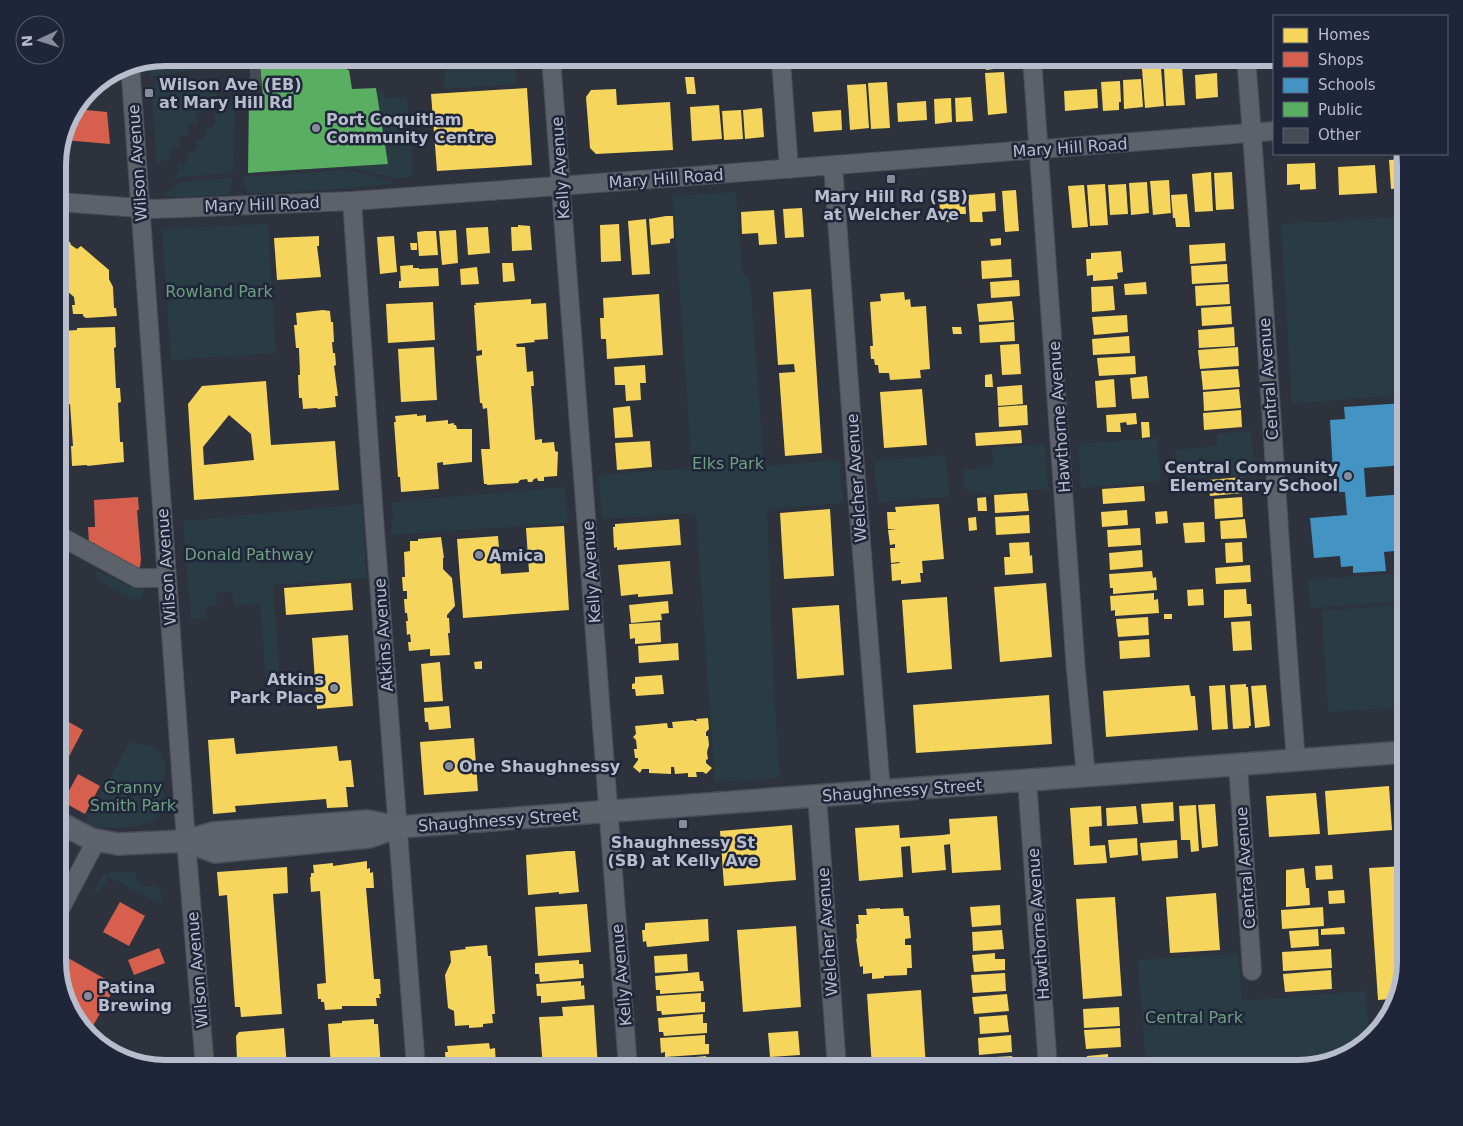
<svg xmlns="http://www.w3.org/2000/svg" width="1463" height="1126" font-family="'DejaVu Sans',sans-serif">
<style>
.green{fill:#293c44}
.homes{fill:#f6d55c;fill-rule:evenodd}
.shops{fill:#d6604d}
.schools{fill:#4393c3}
.public{fill:#5aae61}
.building{fill:#464a54}
.lines{fill:none;stroke-linecap:round;stroke-linejoin:round}
.minor-casing{stroke:#4a4d56;stroke-width:20}
.major-casing{stroke:#4b4f5a;stroke-width:24}
.minor{stroke:#5d616a;stroke-width:18}
.major{stroke:#5f636c;stroke-width:21}
.poi-dot{fill:#878c9b;stroke:#1f2639;stroke-width:2}
.labels{text-anchor:middle;stroke-width:5;stroke-linejoin:round;paint-order:stroke}
.poi-label{font-size:16px;font-weight:bold;fill:#b8bdcd;stroke:#1f2639;text-anchor:start}
.street-label{font-size:16px;fill:#b8bdcd;stroke:#1f2639}
.park-label{font-size:16px;fill:#6e9f7f;stroke:#1f2639}
.rim{fill:none;stroke:#b8bdcd;stroke-width:6}
</style>
<rect width="100%" height="100%" fill="#2d323d"/>
<!-- green -->
<g class="green">
<path d="M165 58 166 69 191 63 196 69 150 77 149 61Z"/>
<path d="M515 61 516 84 443 89 446 66Z"/>
<path d="M200 78 209 79 223 87 205 112 201 110 195 117 199 120 196 124 192 122 186 130 190 133 187 137 183 134 177 141 181 144 178 148 174 146 168 154 172 157 169 161 165 158 159 164 157 163 151 85Z"/>
<path d="M377 91H384L385 98 407 97 413 173 408 178H394L348 167 387 164Z"/>
<path d="M230 95 235 112 233 173 179 177 176 180 174 179 180 169 177 167 180 163 184 165 189 157 186 155 189 151 193 153 199 146 195 142 198 139 202 141 207 133 204 130 207 127 211 129 216 121 213 118Z"/>
<path d="M344 170 355 172 398 183 338 189 248 194 242 177Z"/>
<path d="M233 178 229 195 175 197 164 196 165 192 173 189 181 182Z"/>
<path d="M736 192 742 272 750 280 764 466 839 460 843 503 767 509 774 694 780 778 715 782 696 513 602 519 599 475 692 468 673 196Z"/>
<path d="M1405 217V394L1292 404 1281 224Z"/>
<path d="M268 224 276 353 171 360 162 229Z"/>
<path d="M1251 431 1254 474 1178 479 1175 450 1217 446V434Z"/>
<path d="M1157 438 1161 481 1081 488 1078 444Z"/>
<path d="M1045 444 1048 489 984 494 965 490 963 470 994 467 992 448Z"/>
<path d="M946 455 949 497 878 502 874 461Z"/>
<path d="M565 487 568 523 390 535 393 520 392 502Z"/>
<path d="M362 504 367 578 273 585 280 679 266 680 260 603 234 605 232 592 216 593 217 606H206V618L191 619 183 521Z"/>
<path d="M99 571 127 586 143 588V597L139 599 134 600 97 580 98 577 95 575Z"/>
<path d="M1404 573 1405 601 1310 608 1308 580Z"/>
<path d="M1405 605V707L1328 712 1322 611Z"/>
<path d="M130 742C137 744 145 744 152 747 171 754 164 773 163 788 163 795 166 804 163 811 155 831 101 829 83 826Z"/>
<path d="M111 872H135L137 881 147 886H156L161 894 163 905 109 877 102 889 97 892 94 890 104 873 109 875Z"/>
<path d="M1238 954 1242 1001 1365 991 1370 1037 1345 1057 1297 1068H1146L1138 960Z"/>
</g>
<!-- homes -->
<g class="homes">
<path d="M985 64H994V69L986 70Z"/>
<path d="M1182 67 1185 105 1166 106 1164 68Z"/>
<path d="M1161 68 1164 106 1145 108 1142 69Z"/>
<path d="M1004 72 1007 113 988 115 985 73Z"/>
<path d="M1217 73 1218 97 1196 99 1195 75Z"/>
<path d="M685 77H694L696 94H687Z"/>
<path d="M1141 79 1143 107 1124 109 1123 80Z"/>
<path d="M1120 81 1121 102H1119V110L1103 111 1101 82Z"/>
<path d="M887 82 890 128 871 129 868 83Z"/>
<path d="M866 84 869 128 850 130 847 85Z"/>
<path d="M527 88 532 165 437 171 431 94Z"/>
<path d="M616 89 617 105 670 102 673 150 596 154 590 148 586 97 591 90Z"/>
<path d="M1097 89 1098 108 1065 111 1064 91Z"/>
<path d="M971 97 973 121 956 122 955 98Z"/>
<path d="M951 98 952 122 935 124 934 99Z"/>
<path d="M926 101 927 120 898 122 897 103Z"/>
<path d="M719 105 722 139 692 141 690 107Z"/>
<path d="M762 108 764 137 745 139 743 110Z"/>
<path d="M741 110 743 139 724 140 722 111Z"/>
<path d="M841 110 842 130 814 132 812 112Z"/>
<path d="M1404 159 1405 188 1391 189 1389 160Z"/>
<path d="M1315 163 1316 189 1300 190V184L1287 185V164Z"/>
<path d="M1375 165 1377 193 1339 195 1338 167Z"/>
<path d="M1211 172 1213 211 1195 212 1192 174Z"/>
<path d="M1232 172 1234 209 1216 210 1214 173Z"/>
<path d="M1169 180 1171 213 1153 215 1150 181Z"/>
<path d="M1147 182 1149 213 1131 215 1129 183Z"/>
<path d="M1105 184 1108 225 1090 226 1087 185Z"/>
<path d="M1126 184 1128 214 1110 215 1108 185Z"/>
<path d="M1084 185 1088 227 1072 228 1068 186Z"/>
<path d="M1016 190 1019 231 1005 232 1002 191Z"/>
<path d="M995 193 996 211 982 212 983 222H970L968 195Z"/>
<path d="M1187 194 1190 227H1176L1175 218H1173L1171 195Z"/>
<path d="M965 196 966 214H957L958 221 941 222 939 198Z"/>
<path d="M802 208 804 237 785 238 783 209Z"/>
<path d="M774 210 777 244 759 245 758 233 742 234 741 212Z"/>
<path d="M666 216H673L674 238 670 239V243L651 245 649 219Z"/>
<path d="M646 219 650 274 632 275 628 221Z"/>
<path d="M619 224 621 261 601 262 600 225Z"/>
<path d="M518 225 530 226 532 250 512 251 511 227H518Z"/>
<path d="M488 227 490 253 468 255 466 228Z"/>
<path d="M456 230 458 263 442 265 439 231Z"/>
<path d="M425 231H436L438 255 419 256 417 232Z"/>
<path d="M319 236V246H317L321 277 277 280 274 238Z"/>
<path d="M394 236 397 272 380 274 377 237Z"/>
<path d="M1001 238V245L991 246 990 239Z"/>
<path d="M58 241 70 242 71 245 77 249 81 246 109 270V279L113 287 114 308H116L117 316 86 318 83 316V314H73L72 305H75L74 297 58 283Z"/>
<path d="M410 243H417V250H411Z"/>
<path d="M1225 243 1226 261 1190 264 1189 245Z"/>
<path d="M1121 251 1123 272 1117 273 1118 279 1093 281V275L1087 276 1086 259H1091V253Z"/>
<path d="M1011 259 1012 277 982 279 981 261Z"/>
<path d="M502 263H513L515 281 503 282Z"/>
<path d="M1227 264 1228 282 1192 284 1191 266Z"/>
<path d="M413 265V268H419V269L438 268 439 286 399 288V281H401L400 266Z"/>
<path d="M477 267 479 284 461 285 460 269Z"/>
<path d="M1019 280 1020 296 991 298 990 282Z"/>
<path d="M1146 282 1147 294 1125 295 1124 284Z"/>
<path d="M1229 284 1230 304 1196 306 1195 286Z"/>
<path d="M1113 286 1115 310 1092 312 1091 287Z"/>
<path d="M811 289 822 453 785 456 779 373 795 372 794 364 778 365 773 292Z"/>
<path d="M904 292 905 300 910 299 911 307 926 306 930 369 920 370 921 378 890 380 889 373H879L878 365H875L874 359H871L870 346H873L870 302 881 301 880 294Z"/>
<path d="M659 294 663 355 607 359 606 339H601L600 318H604L603 298Z"/>
<path d="M531 299V304L546 303 548 339 534 340 535 342 516 344 517 347H525L527 372 533 371 534 386H531L535 440 542 439V443L554 442 555 451 558 452 557 476 544 477V481H538L537 478 534 479 532 482H528L527 479 520 480 518 483 487 485V484H484L481 449H490L487 408 483 409 482 403H480L476 356 482 355V350L477 351 474 305H476L475 303Z"/>
<path d="M1012 301 1014 320 979 322 977 304Z"/>
<path d="M433 302 435 340 388 343 386 304Z"/>
<path d="M1231 306 1232 324 1202 326 1201 308Z"/>
<path d="M323 310 330 311 331 322H333L334 342H332L333 353H335L336 365 334 366 338 396H335L336 407 318 409 317 408 303 409 302 398H299L298 375H300L299 348H296L294 325H297L296 313Z"/>
<path d="M1127 315 1128 332 1094 335 1092 317Z"/>
<path d="M1014 322 1015 341 980 343 979 325Z"/>
<path d="M115 327 116 347 114 348 116 388H120L121 402 118 403 120 442H123L124 462 87 466V465L72 466 71 446H73L70 404 67 405 66 392H69L66 350H64L62 331 77 330V328Z"/>
<path d="M952 327H961L962 334H953Z"/>
<path d="M1234 327 1235 346 1199 348 1198 330Z"/>
<path d="M1129 336 1130 353 1093 355 1092 339Z"/>
<path d="M1019 344 1021 374 1002 375 1000 345Z"/>
<path d="M434 347 437 400 401 402 398 349Z"/>
<path d="M1238 347 1239 366 1200 369 1198 350Z"/>
<path d="M1135 356 1136 374 1099 376 1097 358Z"/>
<path d="M645 365 646 383H640L641 400 626 401 625 385H615L614 367Z"/>
<path d="M1238 369 1240 387 1203 390 1201 371Z"/>
<path d="M992 374 993 387H985V375Z"/>
<path d="M1147 376 1149 398 1132 399 1130 378Z"/>
<path d="M1114 379 1116 407 1097 408 1095 381Z"/>
<path d="M266 381 271 445 335 441 339 490 194 500 188 404 202 386ZM229 415 251 434 254 460 204 465 203 447Z"/>
<path d="M1022 385 1023 404 998 406 997 387Z"/>
<path d="M922 389 927 445 884 448 880 392Z"/>
<path d="M1239 389 1241 408 1204 411 1203 392Z"/>
<path d="M1027 405 1028 425 999 427 998 407Z"/>
<path d="M630 406 633 437 615 438 613 408Z"/>
<path d="M1241 410 1242 427 1204 430 1203 413Z"/>
<path d="M1136 413 1137 424 1127 425 1126 422 1120 423 1121 432H1107L1106 415Z"/>
<path d="M417 414V416L426 415V422L448 420V424L454 423V425H456L457 429H472V462L443 465V462L437 463 439 489 401 492 400 477H398L394 422H396L395 416Z"/>
<path d="M1141 422H1149L1150 437 1142 438Z"/>
<path d="M1021 430 1022 443 976 446 975 433Z"/>
<path d="M650 441 652 467 617 470 615 443Z"/>
<path d="M1242 477 1243 493 1210 496 1208 480Z"/>
<path d="M1144 486 1145 501 1103 504 1102 489Z"/>
<path d="M1027 493 1029 511 995 513 994 495Z"/>
<path d="M986 497 987 511H978L977 498Z"/>
<path d="M1242 497 1243 517 1215 519 1214 499Z"/>
<path d="M939 504 944 559 922 561 923 573H920L921 582 901 584V580L892 581 891 564 900 563 899 562 891 563 890 548H895V544L890 545 888 530H897L888 529 887 512H896L895 507Z"/>
<path d="M830 509 834 576 784 579 780 513Z"/>
<path d="M1127 510 1128 525 1102 527 1101 512Z"/>
<path d="M1167 511 1168 523 1156 524 1155 512Z"/>
<path d="M1029 515 1030 533 996 535 995 517Z"/>
<path d="M976 517 977 530 969 531 968 518Z"/>
<path d="M679 519 681 545 617 550V547L614 548 613 527H615V524Z"/>
<path d="M1245 519 1247 538 1221 539 1220 521Z"/>
<path d="M1204 522 1205 542 1185 543 1183 523Z"/>
<path d="M564 526 569 610 463 618 457 539 498 536 501 574 529 572 526 528Z"/>
<path d="M1140 528 1141 545 1108 547 1107 530Z"/>
<path d="M441 537 444 558H443V569L452 578 455 606 447 615V618H449L450 633H448L450 655 430 656V649L409 651 408 642H411L410 634 407 635 406 621H408L407 613H405L404 599H407V591H403L402 577H405L404 552 410 551V541H418V539Z"/>
<path d="M1029 542 1030 556 1032 555 1033 573 1005 575 1004 557H1010L1009 543Z"/>
<path d="M1242 542 1243 562 1226 563 1225 543Z"/>
<path d="M1142 550 1143 567 1110 570 1109 553Z"/>
<path d="M670 561 673 594 638 597V594L621 596 618 565Z"/>
<path d="M1250 565 1251 582 1216 584 1215 568Z"/>
<path d="M1152 571 1153 578 1156 577 1157 590 1113 594V588H1110L1109 574Z"/>
<path d="M351 583 353 610 286 615 284 588Z"/>
<path d="M1046 583 1052 657 1000 662 994 587Z"/>
<path d="M1203 589 1204 605 1188 606 1187 590Z"/>
<path d="M1246 589 1247 604H1251L1252 616 1224 618V590Z"/>
<path d="M1154 593V600L1158 599 1159 613 1115 616V610L1111 611 1110 596Z"/>
<path d="M947 597 952 669 907 673 902 600Z"/>
<path d="M668 601 669 613 661 614 662 620 631 623 629 605Z"/>
<path d="M839 605 844 675 797 679 792 608Z"/>
<rect x="1164" y="614" width="8" height="5"/>
<path d="M1148 617 1149 635 1118 637 1116 619Z"/>
<path d="M1250 621 1252 650 1233 651 1231 622Z"/>
<path d="M660 622 661 642 635 644V638L630 639 629 624Z"/>
<path d="M348 635 353 706 317 709 312 638Z"/>
<path d="M1149 639 1150 657 1120 659 1119 641Z"/>
<path d="M678 643 679 660 639 663 638 646Z"/>
<path d="M482 661V669H475L474 662Z"/>
<path d="M440 662 443 701 424 702 421 664Z"/>
<path d="M662 675 664 694 636 696 635 689H632V684L635 683V677Z"/>
<path d="M1246 684V687H1248L1251 726H1249V728L1233 729 1230 685Z"/>
<path d="M1189 685 1191 696H1195L1198 730 1106 737 1103 691Z"/>
<path d="M1225 685 1228 729 1212 730 1209 686Z"/>
<path d="M1266 685 1270 726 1255 728 1251 686Z"/>
<path d="M1049 695 1052 744 916 753 913 705Z"/>
<path d="M449 706 451 728 429 730 428 722H425L424 708Z"/>
<path d="M708 718 709 729 706 732V736H708L709 745 707 752 708 759 706 760V763L712 768 706 774 703 772H696L697 777H688V773L675 774 674 767H671V774L649 773V769H642L640 773 633 767 638 760V758H635L634 749H637L636 740 633 737 636 734 635 726 667 723 668 728H673L672 722 694 720V721H697L696 719Z"/>
<path d="M234 738 236 754 337 746 339 761 351 760 354 787H346L348 807 327 808 326 799 235 806 236 812 213 814 208 740Z"/>
<path d="M474 738 478 791 424 795 420 742Z"/>
<path d="M1389 786 1392 830 1328 835 1325 791Z"/>
<path d="M1316 793 1320 834 1269 837 1266 796Z"/>
<path d="M1173 802 1174 821 1143 823 1141 804Z"/>
<path d="M1215 804 1218 846 1202 848 1198 805Z"/>
<path d="M1196 805 1199 851 1191 852 1190 840H1181L1179 806Z"/>
<path d="M1101 806 1102 826 1089 827 1090 846 1105 845 1107 863 1074 865 1070 808Z"/>
<path d="M1136 806 1138 824 1107 826 1106 808Z"/>
<path d="M997 816 1001 870 952 873 950 844 944 845 946 870 912 873 910 846 901 847 903 877 859 881 855 828 899 825 900 838 943 835 950 834 949 819Z"/>
<path d="M792 825 796 880 724 886 720 831Z"/>
<path d="M1137 838 1138 855 1110 858 1108 840Z"/>
<path d="M1177 840 1178 858 1142 861 1140 843Z"/>
<path d="M567 851H575L579 892 559 894V892L528 895 526 855Z"/>
<path d="M367 861V869L370 868V873L373 872 374 888H366L374 979H380L381 994H379L380 998H376L377 1006H342V1009L325 1010 324 1002H321V999H318L317 984 326 983 320 891 311 892 310 877H311V873H314L313 865 333 863V866Z"/>
<path d="M1332 865 1333 879 1316 880 1315 866Z"/>
<path d="M1405 866V961L1392 999 1378 1000 1369 868Z"/>
<path d="M287 867 288 893 273 894 282 1014 241 1017 240 1007H235L227 895 219 896 217 872Z"/>
<path d="M1304 868 1306 888H1309L1310 905 1286 907V870Z"/>
<path d="M1344 890 1345 903 1329 904 1328 891Z"/>
<path d="M1216 893 1220 950 1170 953 1166 897Z"/>
<path d="M1115 897 1122 996 1083 999 1076 899Z"/>
<path d="M587 904 591 952 538 956 535 907Z"/>
<path d="M1000 905 1001 925 972 927 970 907Z"/>
<path d="M1323 907 1324 926 1282 929 1281 910Z"/>
<path d="M880 908V909L903 908 904 916H909L911 938 905 939V945H911L912 968H907V975L884 976V978L872 979V973L863 974V966L860 967 856 938 857 939 856 924H859L858 915H867L866 909Z"/>
<path d="M708 919 709 941 647 947 646 941 643 942 642 930H645V923Z"/>
<path d="M796 926 801 1007 743 1012 737 930Z"/>
<path d="M1344 927 1345 934 1321 935V929Z"/>
<path d="M1318 929 1319 946 1291 948 1289 931Z"/>
<path d="M1002 930 1004 949 973 951 972 932Z"/>
<path d="M487 945 488 956H491L495 1014H492L493 1023 483 1024V1027L469 1028V1025L455 1026 454 1011 448 1008 445 975 451 962 450 951 466 949 465 947Z"/>
<path d="M1331 949 1332 968 1283 971 1282 952Z"/>
<path d="M995 953V959H1005V970L974 972 972 955Z"/>
<path d="M687 954 688 971 655 973 654 956Z"/>
<path d="M579 960V964H583L584 978 540 982 539 974H535V963Z"/>
<path d="M1331 970 1332 989 1285 992 1283 974Z"/>
<path d="M699 972 700 981H703L704 991 660 994V990H656L655 976Z"/>
<path d="M1005 973 1006 991 973 993 971 975Z"/>
<path d="M581 981V986L584 985 585 999 541 1003V996H537L536 984Z"/>
<path d="M921 990 926 1068H872L867 994Z"/>
<path d="M701 993V1002H705V1012L662 1015 661 1011H657L656 996Z"/>
<path d="M1007 994 1009 1011 974 1014 972 997Z"/>
<path d="M594 1005 598 1068H543L539 1017 563 1016 562 1007Z"/>
<path d="M1119 1007 1120 1026 1084 1028 1083 1009Z"/>
<path d="M703 1014V1023H707V1033L664 1036 663 1032H659L658 1018Z"/>
<path d="M1007 1015 1009 1032 980 1034 979 1017Z"/>
<path d="M1378 1018H1386L1383 1026 1378 1030Z"/>
<path d="M374 1019V1024H378L381 1068H331L328 1024 342 1023V1021Z"/>
<path d="M284 1028 287 1068H242L241 1064 237 1060 236 1036 239 1032Z"/>
<path d="M1120 1028 1121 1047 1086 1049 1084 1030Z"/>
<path d="M798 1031 800 1055 770 1057 768 1033Z"/>
<path d="M705 1035V1044H709V1054L665 1057V1052L661 1053 660 1038Z"/>
<path d="M1011 1035 1012 1052 979 1055 978 1038Z"/>
<path d="M489 1043 490 1049 495 1048 496 1065H493V1068H446L445 1052H448L447 1046Z"/>
<path d="M1108 1054 1109 1068H1088L1087 1056Z"/>
<path d="M706 1056 707 1065H710L711 1068H662L661 1060Z"/>
<path d="M1012 1056 1013 1068H980L979 1058Z"/>
<path d="M802 1064V1068H782V1066Z"/>
</g>
<!-- shops -->
<g class="shops">
<path d="M105 78V87L91 88 94 85Z"/>
<path d="M75 109 107 112 110 144 63 140 69 118Z"/>
<path d="M138 497 139 510H137L141 559 140 567 137 569 95 547V543H89L88 527H95L94 500Z"/>
<path d="M58 716 83 730 58 777Z"/>
<path d="M78 774 100 786 85 814 63 802Z"/>
<path d="M120 902 145 916 129 946 103 932Z"/>
<path d="M159 948 165 963 134 975 128 960Z"/>
<path d="M61 954 116 985 89 1033 69 1008 58 967V959Z"/>
</g>
<!-- schools -->
<path class="schools" d="M1405 403V465L1364 468 1366 497 1405 494V550L1384 552 1386 571 1353 573V566L1341 567 1340 556 1314 558 1310 518 1347 515 1345 492H1339L1337 473H1333L1330 420 1345 419 1344 407Z"/>
<!-- public -->
<g class="public">
<path d="M165 58H209L166 69Z"/>
<path d="M256 58H345L347 70H349L352 89 376 88 388 164 248 173 249 97 263 96 260 65Z"/>
</g>
<!-- building -->
<path class="building" d="M250 58H256L259 61 262 86 250 89Z"/>
<g class="lines">
<defs>
<g id="minor">
<path d="M551 58 628 1068"/>
<path d="M1032 58 1076 671 1086 776"/>
<path d="M1246 58C1265 292 1277 526 1296 761"/>
<path d="M781 61 789 169"/>
<path d="M130 64 186 841 205 1068"/>
<path d="M833 165 856 479 881 791"/>
<path d="M352 201 374 517 416 1068"/>
<path d="M58 202 154 209 352 201 667 178 1274 131"/>
<path d="M58 535 137 578H167"/>
<path d="M1238 765 1252 971"/>
<path d="M1027 780 1048 1068"/>
<path d="M817 796 837 1068"/>
<path d="M58 913 96 841"/>
</g>
<g id="major">
<path d="M58 822 91 839 118 844 186 841 213 833 368 821 397 827"/>
<path d="M186 841 215 852 369 837 398 827 1405 752"/>
</g>
</defs>
<!-- minor casing -->
<use href="#minor" class="minor-casing"/>
<!-- major casing -->
<use href="#major" class="major-casing"/>
<!-- minor -->
<use href="#minor" class="minor"/>
<!-- major -->
<use href="#major" class="major"/>
</g>
<!-- markers -->
<g class="poi-dot">
<rect x="144" y="88" width="10" height="10" rx="2.5"/>
<circle cx="316" cy="128" r="5"/>
<rect x="886" y="174" width="10" height="10" rx="2.5"/>
<circle cx="1348" cy="476" r="5"/>
<circle cx="479" cy="555" r="5"/>
<circle cx="334" cy="688" r="5"/>
<circle cx="449" cy="766" r="5"/>
<rect x="678" y="819" width="10" height="10" rx="2.5"/>
<circle cx="88" cy="996" r="5"/>
</g>
<g class="labels">
<!-- poi labels -->
<g class="poi-label">
<text x="159" y="90">Wilson Ave (EB)<tspan x="159" dy="18">at Mary Hill Rd</tspan></text>
<text x="326" y="125">Port Coquitlam<tspan x="326" dy="18">Community Centre</tspan></text>
<text x="891" y="202" text-anchor="middle">Mary Hill Rd (SB)<tspan x="891" dy="18">at Welcher Ave</tspan></text>
<text x="1338" y="473" text-anchor="end">Central Community<tspan x="1338" dy="18">Elementary School</tspan></text>
<text x="489" y="561">Amica</text>
<text x="324" y="685" text-anchor="end">Atkins<tspan x="324" dy="18">Park Place</tspan></text>
<text x="459" y="772">One Shaughnessy</text>
<text x="683" y="848" text-anchor="middle">Shaughnessy St<tspan x="683" dy="18">(SB) at Kelly Ave</tspan></text>
<text x="98" y="993">Patina<tspan x="98" dy="18">Brewing</tspan></text>
</g>
<!-- street labels -->
<g class="street-label">
<text transform="translate(1070 147) rotate(-4)" y="6">Mary Hill Road</text>
<text transform="translate(137 163) rotate(-94)" y="6">Wilson Avenue</text>
<text transform="translate(560 168) rotate(-94)" y="6">Kelly Avenue</text>
<text transform="translate(666 178) rotate(-4)" y="6">Mary Hill Road</text>
<text transform="translate(262 204) rotate(-2)" y="6">Mary Hill Road</text>
<text transform="translate(1268 379) rotate(-94)" y="6">Central Avenue</text>
<text transform="translate(1059 417) rotate(-94)" y="6">Hawthorne Avenue</text>
<text transform="translate(856 478) rotate(-94)" y="6">Welcher Avenue</text>
<text transform="translate(166 567) rotate(-94)" y="6">Wilson Avenue</text>
<text transform="translate(591 572) rotate(-94)" y="6">Kelly Avenue</text>
<text transform="translate(383 635) rotate(-94)" y="6">Atkins Avenue</text>
<text transform="translate(902 790) rotate(-4)" y="6">Shaughnessy Street</text>
<text transform="translate(498 820) rotate(-4)" y="6">Shaughnessy Street</text>
<text transform="translate(1245 868) rotate(-94)" y="6">Central Avenue</text>
<text transform="translate(1038 924) rotate(-94)" y="6">Hawthorne Avenue</text>
<text transform="translate(827 932) rotate(-94)" y="6">Welcher Avenue</text>
<text transform="translate(197 970) rotate(-95)" y="6">Wilson Avenue</text>
<text transform="translate(621 975) rotate(-95)" y="6">Kelly Avenue</text>
</g>
<!-- park labels -->
<g class="park-label">
<text x="219" y="297">Rowland Park</text>
<text x="728" y="469">Elks Park</text>
<text x="249" y="560">Donald Pathway</text>
<text x="133" y="793">Granny<tspan x="133" dy="18">Smith Park</tspan></text>
<text x="1194" y="1023">Central Park</text>
</g>
</g>
<!-- crop -->
<path d="M0 0H1463V1126H0ZM165 66H1298A99 99 0 0 1 1397 165V961A99 99 0 0 1 1298 1060H165A99 99 0 0 1 66 961V165A99 99 0 0 1 165 66Z" fill="#1f2639" fill-rule="evenodd"/>
<path class="rim" d="M165 66H1298A99 99 0 0 1 1397 165V961A99 99 0 0 1 1298 1060H165A99 99 0 0 1 66 961V165A99 99 0 0 1 165 66Z"/>
<!-- legend -->
<rect x="1273" y="15" width="175" height="140" fill="#1f2639" stroke="#5c6274"/>
<rect x="1283" y="28" width="25" height="15" fill="#f6d55c" stroke="#5c6274"/>
<text x="1318" y="40" font-size="15" fill="#b8bdcd">Homes</text>
<rect x="1283" y="52" width="25" height="15" fill="#d6604d" stroke="#5c6274"/>
<text x="1318" y="65" font-size="15" fill="#b8bdcd">Shops</text>
<rect x="1283" y="78" width="25" height="15" fill="#4393c3" stroke="#5c6274"/>
<text x="1318" y="90" font-size="15" fill="#b8bdcd">Schools</text>
<rect x="1283" y="102" width="25" height="15" fill="#5aae61" stroke="#5c6274"/>
<text x="1318" y="115" font-size="15" fill="#b8bdcd">Public</text>
<rect x="1283" y="128" width="25" height="15" fill="#464a54" stroke="#5c6274"/>
<text x="1318" y="140" font-size="15" fill="#b8bdcd">Other</text>
<!-- north arrow -->
<g transform="translate(40 40) rotate(266)"><circle r="24" fill="#1f2639" stroke="#5c6274"/>
<path d="M0-4L9 19L0 12L-9 19Z" fill="#878c9b"/>
<text y="-8" font-size="14" font-weight="bold" text-anchor="middle" fill="#b8bdcd">N</text>
</g>
</svg>
